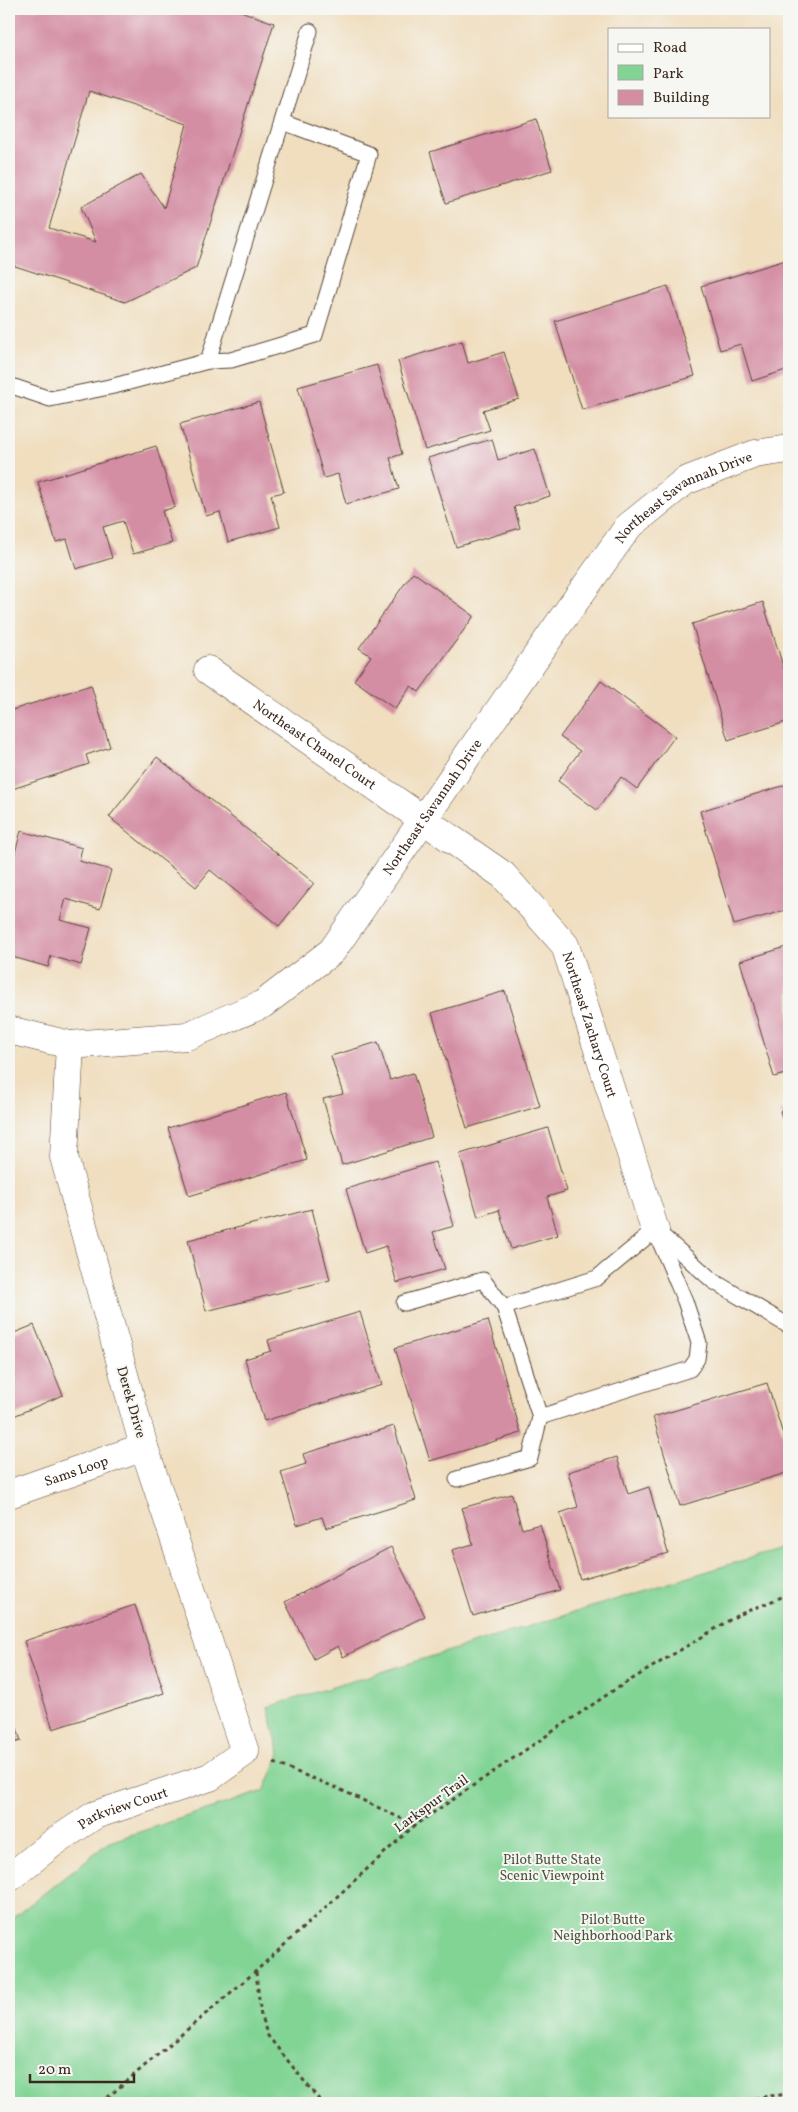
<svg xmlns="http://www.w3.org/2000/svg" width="798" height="2112" font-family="Vollkorn,serif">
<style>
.green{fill:#82d495;stroke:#5e7f5a}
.building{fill:#d48ea4;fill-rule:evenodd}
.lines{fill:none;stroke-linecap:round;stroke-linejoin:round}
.service-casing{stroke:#564536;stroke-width:17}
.minor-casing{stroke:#564536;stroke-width:29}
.path{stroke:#564536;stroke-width:3;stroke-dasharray:4 4;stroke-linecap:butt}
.service{stroke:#fff;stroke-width:15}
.minor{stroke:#fff;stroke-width:28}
.labels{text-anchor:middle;stroke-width:4;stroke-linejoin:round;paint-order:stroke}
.street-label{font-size:14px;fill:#3b2a1e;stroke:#f6f6f2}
.park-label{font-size:14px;fill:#4d543c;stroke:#f6f6f2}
</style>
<rect width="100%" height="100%" fill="#f6f6f2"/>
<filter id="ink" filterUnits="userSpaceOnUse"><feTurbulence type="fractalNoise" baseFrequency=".02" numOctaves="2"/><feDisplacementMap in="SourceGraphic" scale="10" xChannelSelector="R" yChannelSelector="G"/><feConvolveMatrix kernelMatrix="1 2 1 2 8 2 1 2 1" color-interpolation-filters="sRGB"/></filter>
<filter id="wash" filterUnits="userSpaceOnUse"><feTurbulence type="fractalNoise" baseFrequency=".0096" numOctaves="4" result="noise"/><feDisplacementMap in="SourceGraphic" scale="20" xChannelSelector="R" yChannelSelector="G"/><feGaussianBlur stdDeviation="1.12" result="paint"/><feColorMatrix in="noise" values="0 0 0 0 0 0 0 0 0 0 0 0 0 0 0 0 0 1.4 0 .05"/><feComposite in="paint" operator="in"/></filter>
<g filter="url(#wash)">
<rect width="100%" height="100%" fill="#f0debf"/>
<!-- green -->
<path class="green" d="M789 1546V2103H9V1921L109 1842 264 1791 280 1754 268 1707Z"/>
<g id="blocks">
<!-- building -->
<g class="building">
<path d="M9 9H235L274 23 196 268 125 302 9 264ZM89 91 187 124 164 208 141 174 81 207 96 242 49 228Z"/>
<path d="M536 119 552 170 446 203 430 152Z"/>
<path d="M789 259V369L752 381 741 344 720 350 701 286Z"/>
<path d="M668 286 695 376 582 410 555 321Z"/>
<path d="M462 341 468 363 504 352 519 399 483 410 490 430 425 450 398 361Z"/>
<path d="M377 365 402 454 390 458 399 489 346 504 338 474 324 478 298 387Z"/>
<path d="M259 402 284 492 271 495 280 527 228 542 220 512 206 516 180 424Z"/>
<path d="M492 439 498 460 535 449 550 496 514 507 520 528 456 547 428 458Z"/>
<path d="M156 446 175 507 162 511 172 543 133 554 123 521 103 527 112 558 76 569 67 539 56 542 38 482Z"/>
<path d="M413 572 474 616 419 692 411 686 395 709 354 680 371 656 359 648Z"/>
<path d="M763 602 789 685V721L728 740 692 624Z"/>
<path d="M601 681 675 736 637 789 621 777 597 810 558 781 580 751 560 737Z"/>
<path d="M91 685 110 747 86 755 89 764 9 790V711Z"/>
<path d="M157 757 314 883 279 926 210 870 196 887 109 817Z"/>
<path d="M789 784V909L734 925 700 811Z"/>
<path d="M21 831 82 848 79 861 111 870 100 909 66 899 60 920 91 928 81 965 51 956 48 967 9 956V875Z"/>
<path d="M789 946V1073L774 1077 740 961Z"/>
<path d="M505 991 540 1106 467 1128 432 1013Z"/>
<path d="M378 1042 390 1080 413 1073 432 1137 342 1165 323 1099 343 1094 331 1056Z"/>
<path d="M286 1092 307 1160 189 1196 168 1128Z"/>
<path d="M789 1108V1142L780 1111Z"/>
<path d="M548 1128 567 1191 547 1197 558 1235 511 1249 499 1210 478 1217 460 1154Z"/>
<path d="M435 1162 454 1226 433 1232 445 1269 397 1283 386 1246 365 1253 346 1189Z"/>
<path d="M312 1209 330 1280 206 1311 188 1240Z"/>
<path d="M360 1312 382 1385 264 1421 245 1359 271 1351 268 1340Z"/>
<path d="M488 1320 521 1433 430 1461 395 1348Z"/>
<path d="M34 1325 63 1395 9 1418V1335Z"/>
<path d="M767 1383 789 1454V1472L680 1506 653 1417Z"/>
<path d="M394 1426 416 1500 326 1528 322 1517 297 1525 281 1472 306 1464 303 1454Z"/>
<path d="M617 1457 628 1494 649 1487 668 1553 580 1579 560 1513 578 1507 568 1472Z"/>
<path d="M512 1494 522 1529 540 1524 560 1590 473 1616 452 1550 473 1544 462 1508Z"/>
<path d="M391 1547 425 1616 343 1657 338 1646 314 1659 285 1602Z"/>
<path d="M135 1605 164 1693 53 1729 24 1641Z"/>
<path d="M9 1703 21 1741 9 1744Z"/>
</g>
</g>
</g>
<g filter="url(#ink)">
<use href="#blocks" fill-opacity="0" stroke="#564536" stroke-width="1"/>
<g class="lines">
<defs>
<g id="service">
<path d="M208 361 231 360 315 335 369 154 283 122"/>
<path d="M9 385 50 399 114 386 208 361 310 31"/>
<path d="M655 1230 685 1301 699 1343 697 1359 690 1369 540 1417 504 1307 597 1278Z"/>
<path d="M658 1232 713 1281 789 1326"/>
<path d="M404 1303 483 1280 504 1307"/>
<path d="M457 1479 530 1458 540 1417"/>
</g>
<g id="minor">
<path id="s1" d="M208 670 503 875 565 945 655 1230"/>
<path id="s2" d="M9 1030 70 1045 187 1036 263 1004 332 951 558 625 628 527 685 481 755 454 789 449"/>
<path id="s3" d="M9 1494 144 1447"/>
<path id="s4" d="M9 1878 53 1843 95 1815 210 1777 245 1752 144 1447 64 1157 70 1045"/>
</g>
</defs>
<!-- service casing -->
<use href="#service" class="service-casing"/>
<!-- minor casing -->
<use href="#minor" class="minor-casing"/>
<!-- path -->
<g class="path">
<path d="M274 1763 337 1788 415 1825"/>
<path d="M256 1972 261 2017 268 2036 321 2102 329 2103"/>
<path d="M101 2103 256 1971 415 1825 611 1692 738 1615 789 1594"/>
<path d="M306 2103 320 2102"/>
<path d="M731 2103 761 2097 789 2094"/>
</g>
<!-- service -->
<use href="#service" class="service"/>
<!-- minor -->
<use href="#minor" class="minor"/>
</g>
</g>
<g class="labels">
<!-- street labels -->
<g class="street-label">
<text dy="5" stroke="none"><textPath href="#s2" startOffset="930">Northeast Savannah Drive</textPath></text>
<text dy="5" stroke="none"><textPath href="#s1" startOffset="130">Northeast Chanel Court</textPath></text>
<text dy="5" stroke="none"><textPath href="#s2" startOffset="525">Northeast Savannah Drive</textPath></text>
<text dy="5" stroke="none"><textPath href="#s1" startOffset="536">Northeast Zachary Court</textPath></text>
<text transform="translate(132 1402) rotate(74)" y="5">Derek Drive</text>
<text dy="5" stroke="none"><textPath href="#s3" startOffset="71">Sams Loop</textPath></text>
<text transform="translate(431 1803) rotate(-36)" y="5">Larkspur Trail</text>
<text dy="5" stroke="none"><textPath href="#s4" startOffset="135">Parkview Court</textPath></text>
</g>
<!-- park labels -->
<g class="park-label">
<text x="552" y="1864">Pilot Butte State<tspan x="552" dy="16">Scenic Viewpoint</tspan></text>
<text x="613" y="1924">Pilot Butte<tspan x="613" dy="16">Neighborhood Park</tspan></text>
</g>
</g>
<!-- margin -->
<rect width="798" height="2112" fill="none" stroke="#f6f6f2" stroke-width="30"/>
<!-- legend -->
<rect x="608" y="28" width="162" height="90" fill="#f6f6f2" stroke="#aba49d"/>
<rect x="618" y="44" width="25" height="8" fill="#ffffff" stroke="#aba49d"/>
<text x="653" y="52" font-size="15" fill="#3b2a1e">Road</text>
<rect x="618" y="65" width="25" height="15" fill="#82d495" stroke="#aba49d"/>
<text x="653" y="78" font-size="15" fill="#3b2a1e">Park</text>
<rect x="618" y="90" width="25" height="15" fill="#d48ea4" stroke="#aba49d"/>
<text x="653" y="102" font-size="15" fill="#3b2a1e">Building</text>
<!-- scale -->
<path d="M30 2074v8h104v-8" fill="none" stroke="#3b2a1e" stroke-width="2.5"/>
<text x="38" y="2074" font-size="15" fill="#3b2a1e" stroke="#f6f6f2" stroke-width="4" paint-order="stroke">20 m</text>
</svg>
